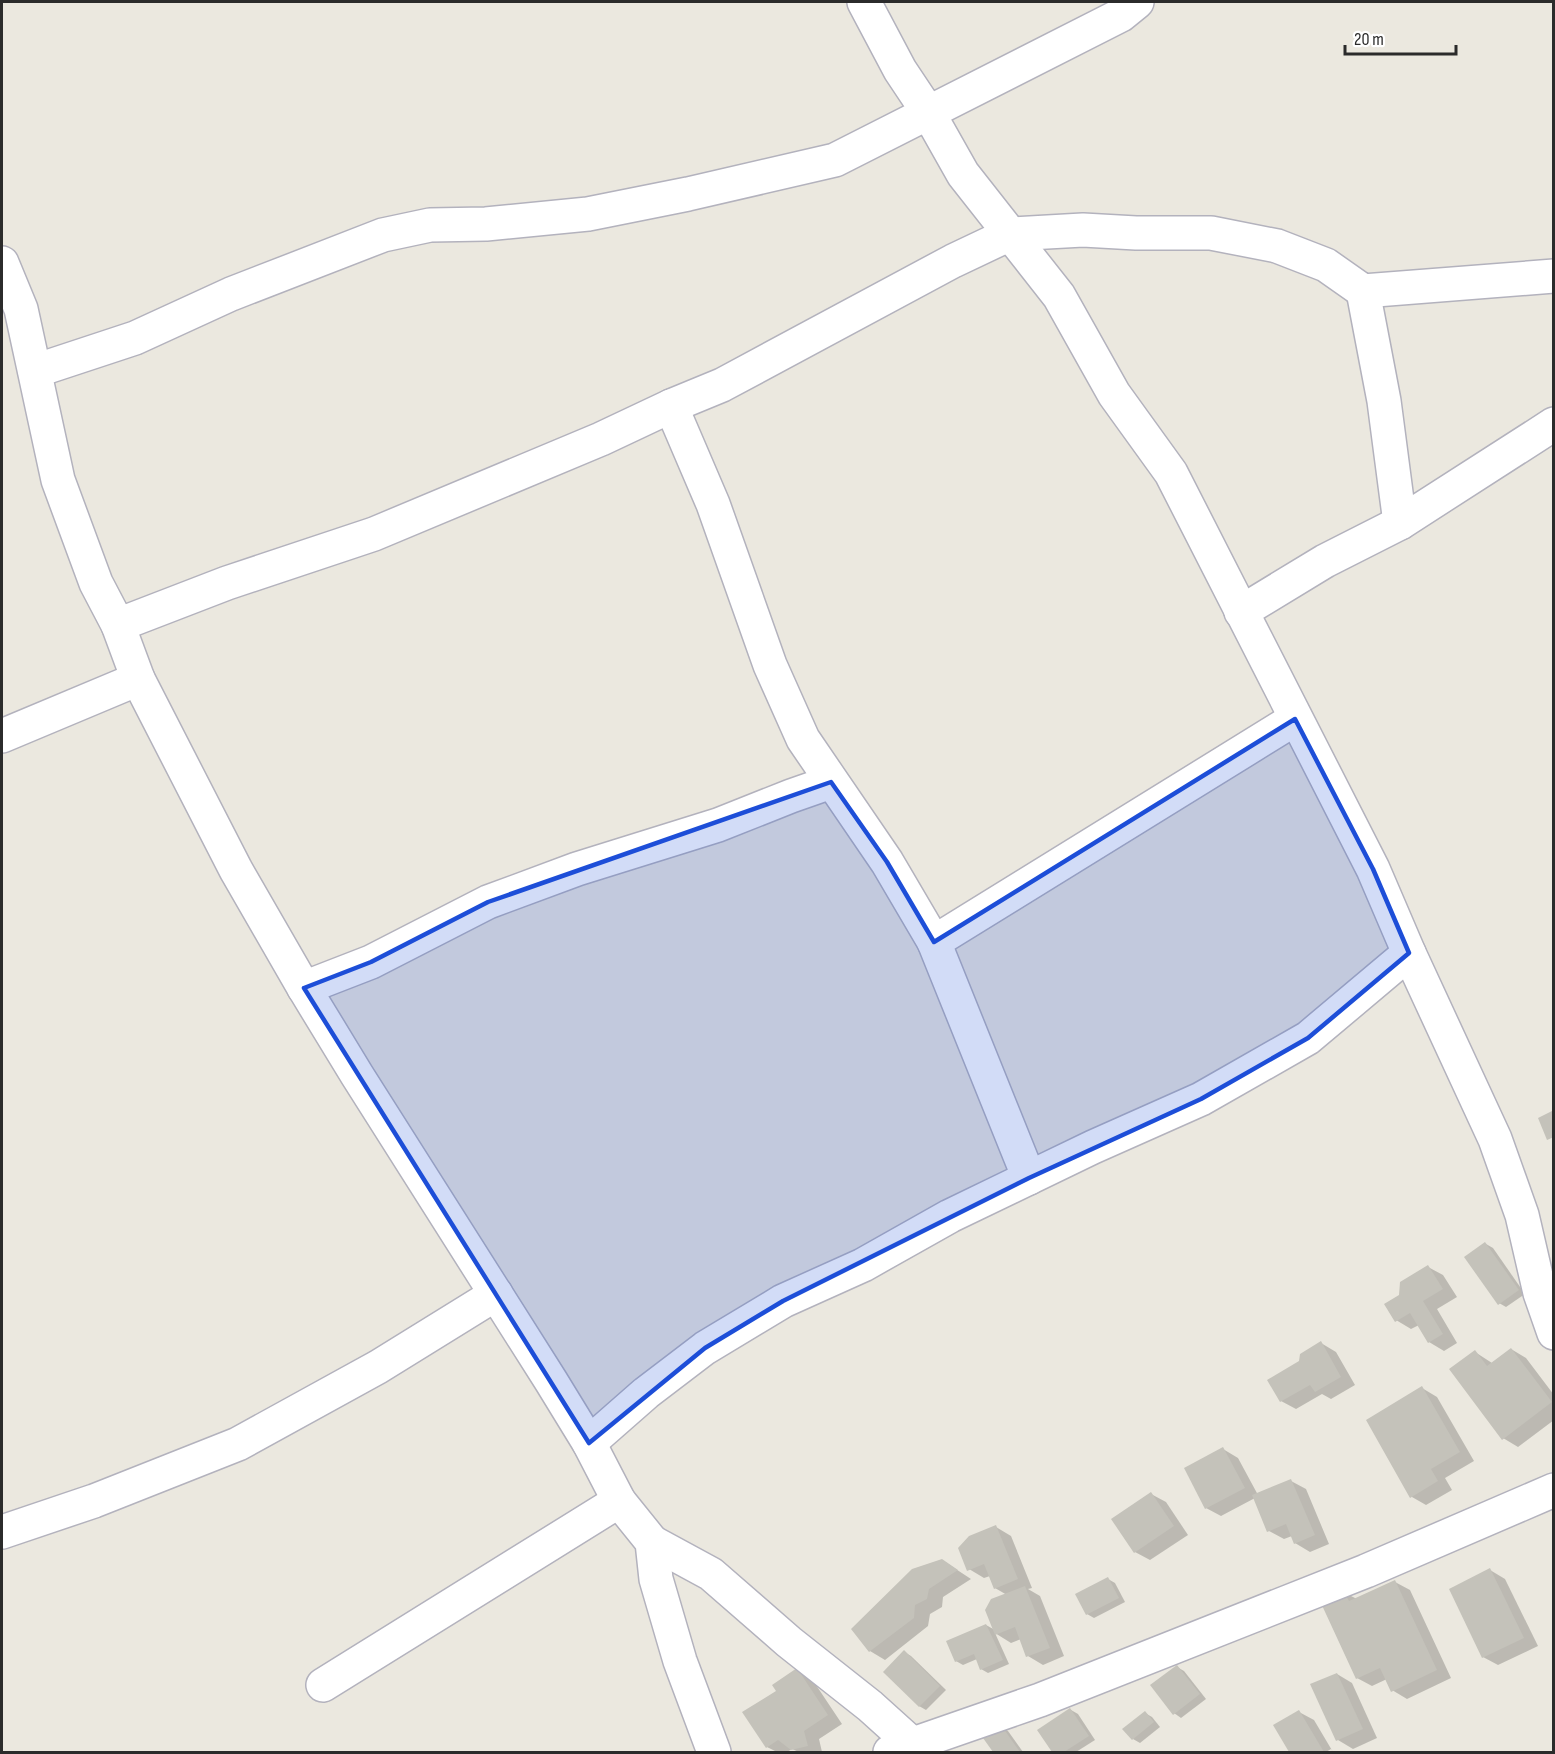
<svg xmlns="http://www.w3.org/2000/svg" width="1555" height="1754" font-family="'Sofia Sans Condensed',sans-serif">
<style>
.shadow{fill:#0003}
.building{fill:#c4c2ba}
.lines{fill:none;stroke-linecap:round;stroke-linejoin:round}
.street-casing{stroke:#b3b2bd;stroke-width:36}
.street{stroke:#fff;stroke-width:33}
.marked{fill:#1d4ed8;fill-opacity:0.2;stroke:#1d4ed8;stroke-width:4.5;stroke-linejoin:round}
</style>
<rect width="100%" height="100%" fill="#ebe8df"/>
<!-- shadow -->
<g class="shadow">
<path d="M1486 1244 1493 1248 1525 1294 1506 1307 1499 1303Z"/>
<path d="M1428 1267 1443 1275 1457 1297 1437 1309 1457 1343 1444 1351 1429 1342 1419 1325 1411 1329 1396 1320 1401 1296Z"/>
<path d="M1321 1343 1336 1352 1355 1385 1331 1399 1322 1394 1296 1409 1281 1401 1301 1361Z"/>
<path d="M1511 1349 1526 1358 1554 1395V1420L1518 1447 1503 1438 1475 1352 1492 1363Z"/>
<path d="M1422 1388 1437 1397 1474 1461 1445 1478 1452 1490 1426 1505 1412 1497Z"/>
<path d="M1223 1449 1238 1458 1258 1495 1291 1481 1306 1489 1329 1544 1310 1552 1295 1543 1292 1536 1284 1539 1269 1531 1255 1498 1221 1516 1206 1508Z"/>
<path d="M1151 1494 1166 1502 1188 1535 1150 1560 1135 1552Z"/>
<path d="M996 1527 1011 1536 1032 1588 1028 1589 1040 1596 1064 1656 1043 1665 1028 1656 1021 1639 1011 1643 995 1633 1009 1664 988 1673 981 1669 977 1659 963 1665 956 1661 986 1625 995 1630 1007 1595 995 1588 990 1576 984 1578 969 1569Z"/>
<path d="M942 1560 971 1579 943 1597 942 1607 930 1614 928 1626 885 1660 870 1651 853 1629Z"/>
<path d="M1490 1570 1505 1579 1538 1646 1498 1665 1483 1657Z"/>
<path d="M1108 1579 1115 1583 1125 1602 1094 1618 1087 1614Z"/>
<path d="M1395 1582 1410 1590 1451 1678 1407 1699 1392 1690 1387 1679 1372 1686 1357 1678 1343 1592 1357 1599Z"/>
<path d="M904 1652 911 1656 946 1690 926 1710 919 1706Z"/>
<path d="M1177 1667 1184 1671 1206 1699 1181 1718 1174 1713Z"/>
<path d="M797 1670 812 1679 842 1724 819 1739 822 1752H799L792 1749 787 1752H777L767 1747 778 1691Z"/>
<path d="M1337 1674 1352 1683 1377 1738 1353 1749 1338 1740 1312 1685Z"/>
<path d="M1071 1710 1078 1714 1095 1740 1076 1752H1054L1039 1731Z"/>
<path d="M1299 1712 1314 1720 1333 1752 1331 1749 1326 1752H1291L1275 1726Z"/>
<path d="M1145 1713 1152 1717 1160 1727 1140 1743 1133 1739Z"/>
<path d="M1001 1727 1008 1731 1023 1752H995L985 1738Z"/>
</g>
<!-- building -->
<g class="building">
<path d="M1554 1110V1137L1547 1140 1538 1118Z"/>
<path d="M1485 1242 1519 1290 1498 1305 1464 1257Z"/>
<path d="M1428 1265 1443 1289 1423 1301 1443 1334 1428 1343 1410 1313 1395 1322 1384 1304 1399 1295 1400 1282Z"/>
<path d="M1321 1341 1341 1377 1315 1392 1310 1385 1280 1402 1267 1380 1299 1361 1300 1354Z"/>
<path d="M1511 1348 1552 1402 1502 1440 1449 1369 1475 1350 1487 1366Z"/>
<path d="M1422 1386 1460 1452 1431 1469 1438 1481 1410 1498 1366 1420Z"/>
<path d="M1223 1447 1245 1488 1205 1509 1184 1468Z"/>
<path d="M1291 1479 1315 1535 1294 1544 1286 1524 1267 1532 1252 1495Z"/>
<path d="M1151 1492 1174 1526 1134 1553 1111 1519Z"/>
<path d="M996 1525 1018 1579 994 1589 984 1564 967 1571 958 1548 969 1536Z"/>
<path d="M942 1559 958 1570 929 1589 927 1599 915 1605 914 1618 869 1652 851 1629 912 1569Z"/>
<path d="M1490 1568 1524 1638 1482 1658 1449 1589Z"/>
<path d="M1108 1577 1119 1598 1086 1615 1075 1594Z"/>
<path d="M1395 1580 1437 1670 1391 1692 1380 1668 1356 1679 1320 1601 1343 1590 1349 1601Z"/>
<path d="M1025 1586 1050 1648 1026 1657 1015 1627 995 1635 985 1610 991 1599Z"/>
<path d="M986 1624 1003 1660 980 1670 974 1654 955 1662 946 1641Z"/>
<path d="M904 1650 940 1686 919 1707 883 1672Z"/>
<path d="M1177 1665 1200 1694 1173 1715 1150 1685Z"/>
<path d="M797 1668 828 1715 804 1731 808 1746 791 1750 778 1740 766 1748 742 1712 776 1691 772 1685Z"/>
<path d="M1337 1673 1363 1729 1336 1741 1310 1684Z"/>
<path d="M1070 1708 1089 1736 1064 1752H1052L1037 1730Z"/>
<path d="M1299 1710 1324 1752H1289L1273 1725Z"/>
<path d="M1145 1711 1154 1722 1132 1740 1122 1729Z"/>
<path d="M1001 1725 1020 1752H993L983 1738Z"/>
</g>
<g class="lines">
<defs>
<g id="street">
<path d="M864 2 900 70 928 112 963 174 1059 296 1114 394 1171 473 1373 869 1409 953 1495 1139 1522 1215 1540 1293 1554 1333"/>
<path d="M2 263 21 309 58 480 96 583 118 625 138 679 236 870 304 988 357 1075 551 1381 589 1443 619 1501 652 1542 656 1579 680 1661 714 1752"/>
<path d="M1363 291 1384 401 1400 523"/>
<path d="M35 371 135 338 231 294 383 235 430 225 486 224 588 214 688 194 835 160 1121 15 1137 2"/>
<path d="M671 406 713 504 770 665 803 739 887 862 934 942 1029 1178"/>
<path d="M1241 612 1325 561 1400 523 1554 424"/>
<path d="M118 625 227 583 374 534 601 439 671 406 722 385 953 261 1010 234 1083 230 1136 233H1211L1277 246 1326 265 1363 291 1554 276"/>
<path d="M2 736 138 679"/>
<path d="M934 942 1295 719"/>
<path d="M304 988 371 962 488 902 577 869 718 825 791 796 831 782"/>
<path d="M589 1443 646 1393 705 1348 783 1301 863 1265 950 1216 1093 1147 1201 1099 1308 1038 1409 953"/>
<path d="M2 1532 94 1501 238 1444 378 1367 496 1294"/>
<path d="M652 1542 711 1574 789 1642 870 1706 921 1752"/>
<path d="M323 1685 619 1501"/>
<path d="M890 1752 1040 1700 1366 1571 1554 1490"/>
</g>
</defs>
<!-- street casing -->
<use href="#street" class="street-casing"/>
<!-- street -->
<use href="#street" class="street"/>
</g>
<!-- marked area -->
<path class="marked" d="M1295 719 1373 869 1409 953 1308 1038 1201 1099 1029 1178 783 1301 705 1348 589 1443 304 988 371 962 488 902 831 782 887 862 934 942Z"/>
<!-- border -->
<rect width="1555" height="1754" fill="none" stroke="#2b2b2b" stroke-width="6"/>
<!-- scale -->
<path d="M1345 45v9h111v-9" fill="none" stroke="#2b2b2b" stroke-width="3"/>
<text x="1354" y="45" font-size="18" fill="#2b2b2b" stroke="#ffffff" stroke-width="4.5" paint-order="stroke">20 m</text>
</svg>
